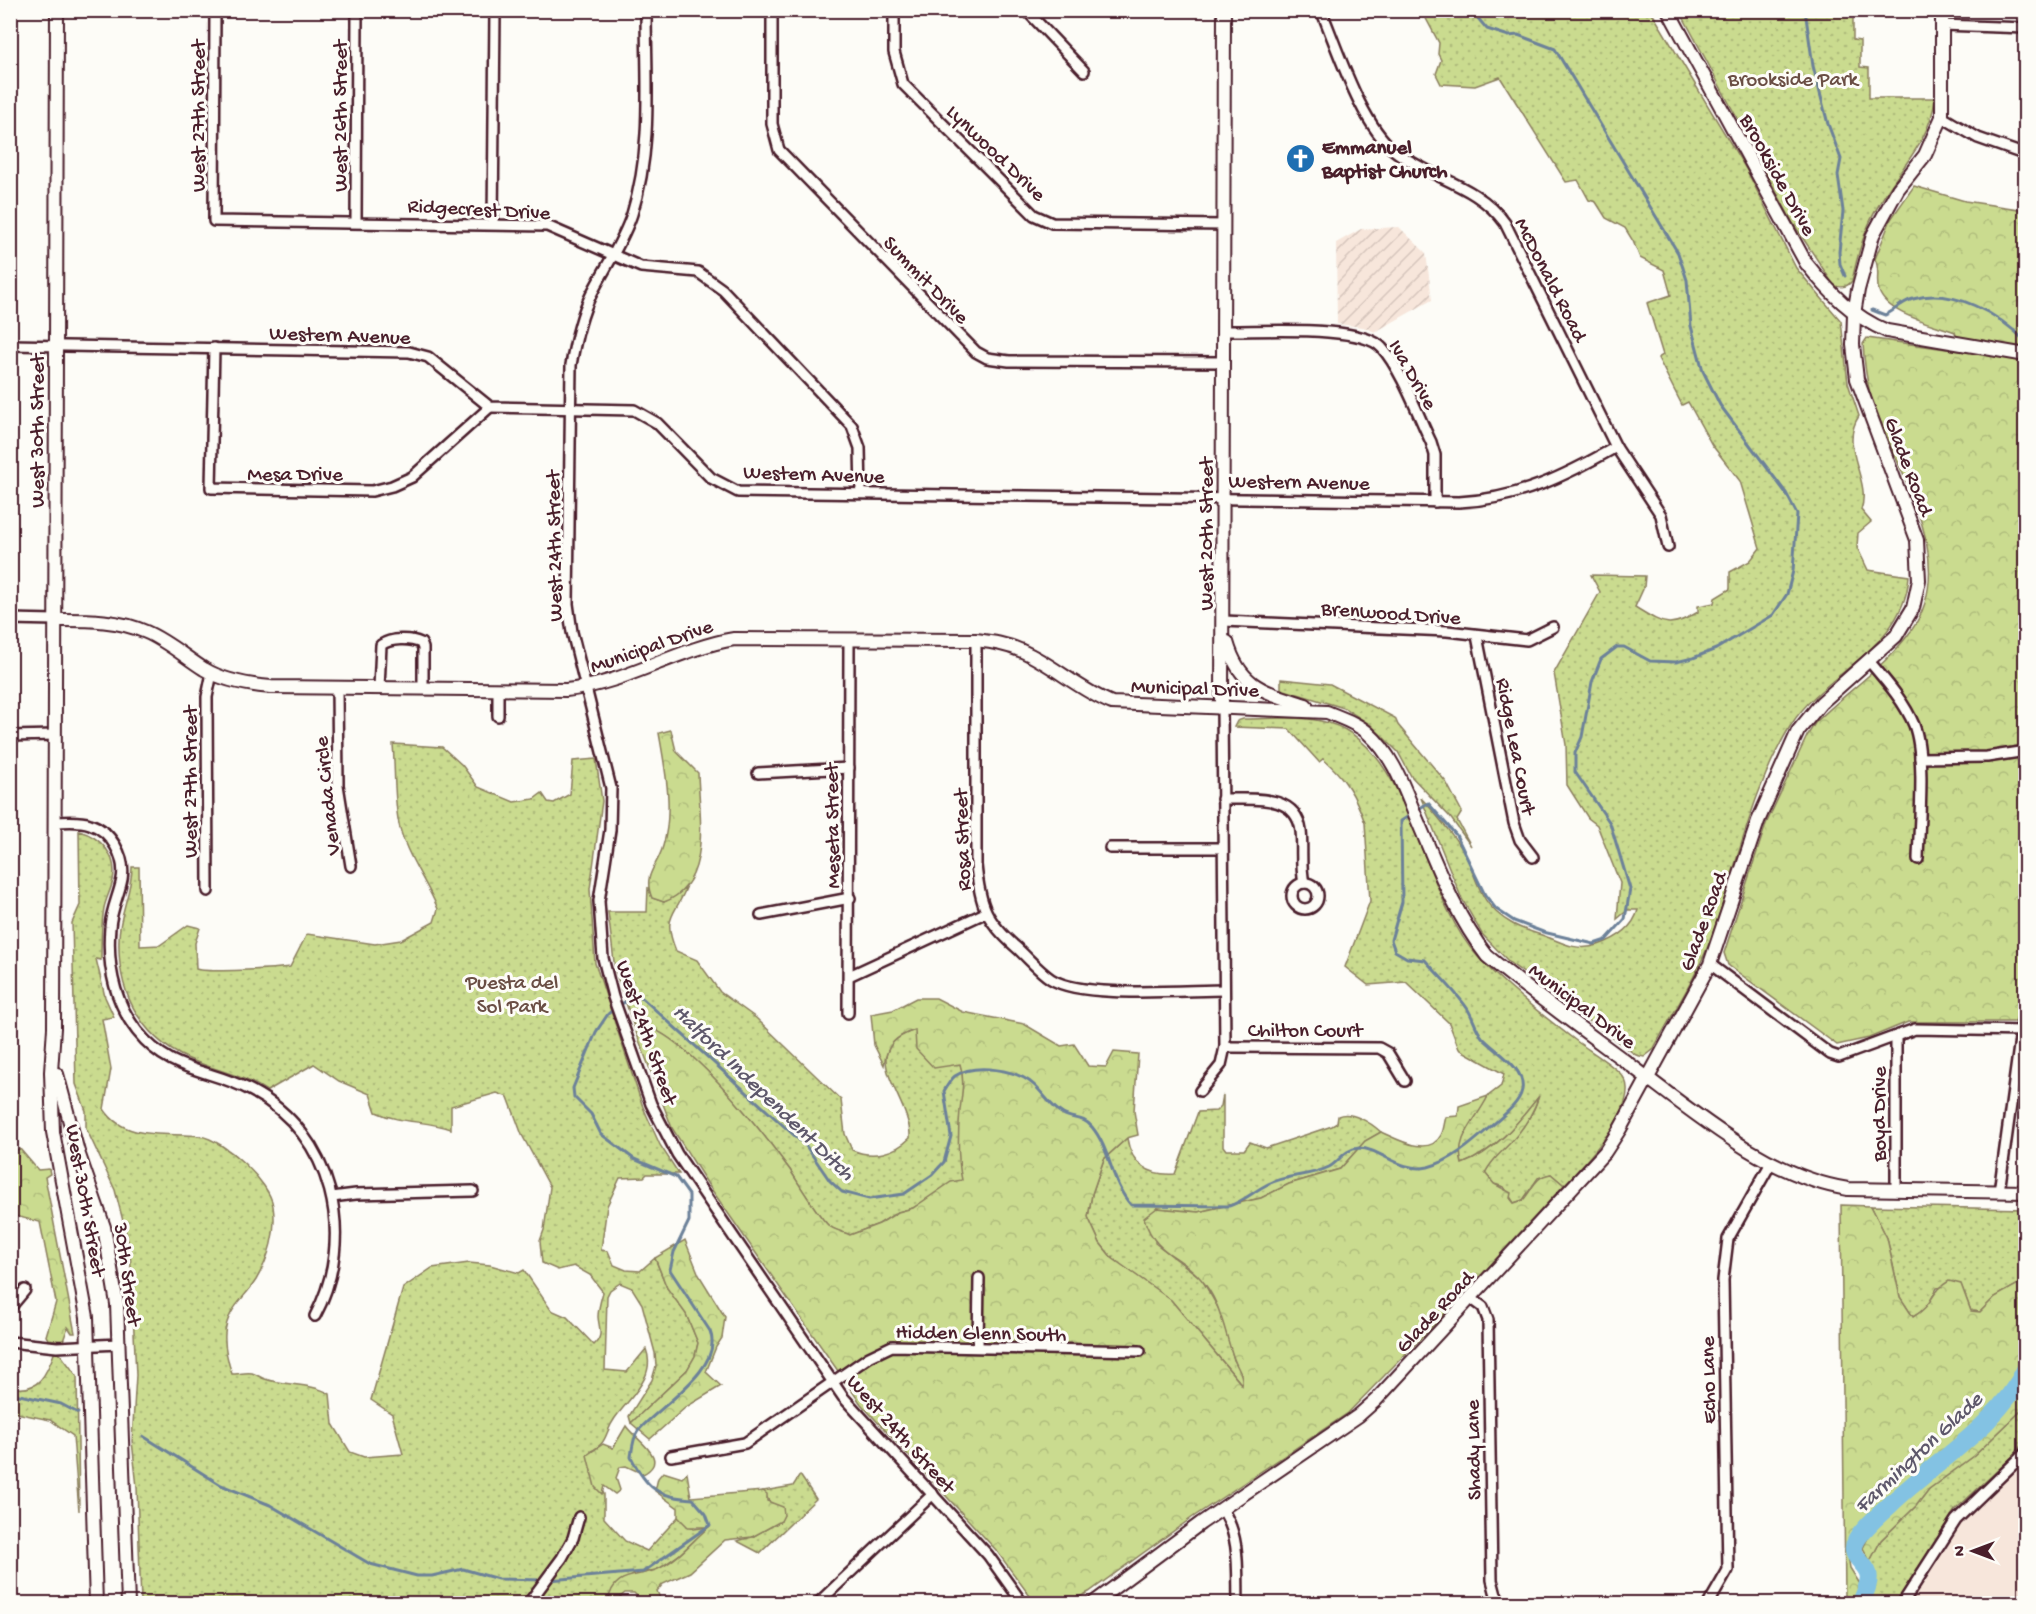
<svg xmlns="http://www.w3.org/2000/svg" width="2036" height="1614" font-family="'Gochi Hand',sans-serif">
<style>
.built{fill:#f7e6db}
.industrial{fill:url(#industrial-furrows)}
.grass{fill:url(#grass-dots);stroke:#8a7d5d;stroke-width:1.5}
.forest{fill:url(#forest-crowns);stroke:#8a7d5d;stroke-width:1.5}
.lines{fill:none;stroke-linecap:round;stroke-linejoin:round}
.stream{stroke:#6c8199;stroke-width:3}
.river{stroke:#83c2e3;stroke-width:18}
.street-casing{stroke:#4a1f2b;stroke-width:14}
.secondary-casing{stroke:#4a1f2b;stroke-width:16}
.street{stroke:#fdfcf7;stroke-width:9}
.secondary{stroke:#fdfcf7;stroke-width:12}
.labels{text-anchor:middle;stroke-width:6;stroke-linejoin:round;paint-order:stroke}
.park-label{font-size:21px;fill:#6a4e44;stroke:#fdfcf7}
.street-label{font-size:21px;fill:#4a1f2b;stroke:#fdfcf7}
.poi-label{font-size:21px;font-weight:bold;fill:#4a1f2b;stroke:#fdfcf7;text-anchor:start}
.water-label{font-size:22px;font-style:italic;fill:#5e586b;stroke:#fdfcf7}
</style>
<defs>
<pattern id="industrial-furrows" width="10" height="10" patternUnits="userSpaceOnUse" patternTransform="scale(1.5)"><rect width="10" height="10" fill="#f7e6db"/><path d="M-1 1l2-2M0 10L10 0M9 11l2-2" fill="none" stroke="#d5c5bc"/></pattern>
<pattern id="grass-dots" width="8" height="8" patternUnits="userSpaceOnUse" patternTransform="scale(1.5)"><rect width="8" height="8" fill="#cadb8f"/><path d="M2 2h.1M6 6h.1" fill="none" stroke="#afbc7c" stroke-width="1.8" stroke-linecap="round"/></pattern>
<pattern id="forest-crowns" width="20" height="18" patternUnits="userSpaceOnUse" patternTransform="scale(1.5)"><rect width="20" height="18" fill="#cadb8f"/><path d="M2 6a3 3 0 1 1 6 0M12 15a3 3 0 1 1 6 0" fill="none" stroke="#afbc7c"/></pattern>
</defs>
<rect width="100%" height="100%" fill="#fdfcf7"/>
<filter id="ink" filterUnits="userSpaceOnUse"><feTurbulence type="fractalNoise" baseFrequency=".0167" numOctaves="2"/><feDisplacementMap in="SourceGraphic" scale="12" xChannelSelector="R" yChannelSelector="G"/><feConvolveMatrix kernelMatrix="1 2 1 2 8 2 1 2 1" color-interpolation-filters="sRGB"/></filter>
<g filter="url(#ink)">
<!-- built -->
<path class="built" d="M2025 1458V1603L1908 1604 1964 1518Z"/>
<!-- industrial -->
<path class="industrial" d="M1399 227 1426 253 1432 300 1375 332 1363 327 1337 324 1336 243 1361 229Z"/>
<!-- grass -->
<g class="grass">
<path d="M1422 11H1651L1746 169 1796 268 1841 321 1848 383 1859 416C1838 447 1872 479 1861 510L1871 522 1858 533 1857 547 1868 570 1909 576C1904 649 1826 670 1791 725 1749 793 1737 872 1708 946 1694 982 1671 1015 1653 1050L1644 1057 1636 1055 1510 963 1482 934 1461 897 1421 798C1431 808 1460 843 1466 856 1479 884 1480 905 1511 923 1522 930 1537 933 1550 938 1566 945 1580 951 1598 945 1616 939 1633 928 1638 910H1628L1617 919 1620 883 1597 825 1588 818 1567 785 1566 745 1554 673 1600 592 1591 575 1645 576 1644 587 1635 607C1663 624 1669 630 1698 612V606L1714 603 1715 598 1730 589V572L1750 561 1760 548 1740 481 1712 445 1688 402 1682 405 1658 358 1663 355 1647 303 1671 295 1664 270 1640 258 1633 241 1625 228 1606 218 1596 202 1589 200 1578 180 1566 182 1500 77 1475 86 1441 84 1436 74 1441 60 1438 54 1439 43Z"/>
<path d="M1680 11H1853V40L1860 41V67L1869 68V98H1935C1931 141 1900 167 1880 203 1865 227 1858 253 1852 281 1847 287 1840 289 1833 284L1793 223Z"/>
<path d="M1281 679 1330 684 1395 718 1398 725 1446 782 1462 812 1457 820 1471 846 1450 817 1411 776 1398 752 1371 725 1344 708 1281 689Z"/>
<path d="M1243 719C1271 719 1302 715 1329 723 1412 747 1420 894 1478 957 1505 986 1547 1019 1579 1043 1592 1052 1607 1061 1619 1072 1623 1076 1627 1082 1627 1088 1629 1117 1583 1165 1564 1185L1551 1174 1538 1178 1523 1200 1514 1203 1504 1187 1494 1184 1485 1173C1499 1146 1530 1129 1538 1098 1517 1124 1494 1152 1462 1164L1458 1151 1462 1139 1488 1096 1501 1086 1504 1074 1459 1049 1449 1023 1406 982 1368 985 1345 967 1370 901 1365 823C1356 797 1345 777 1323 759L1319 762 1289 729 1234 727 1237 721Z"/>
<path d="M393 744 442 747 462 765 478 787 514 802 534 799 542 793 548 802 554 803 570 794 573 761 596 759 602 801 590 889 595 963 643 1107 660 1145 679 1174H647L644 1177 620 1178 607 1206 601 1250 608 1251 614 1265 626 1270 640 1271 655 1258 667 1288 686 1314 698 1343 695 1356 687 1370 631 1423 629 1416 652 1380 656 1366 655 1353 642 1304 632 1288 620 1283 610 1290 607 1296 605 1370 627 1372 646 1349C657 1377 629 1398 615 1418 604 1433 609 1442 591 1451V1473L604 1494V1518L625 1541 647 1551 678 1517 694 1529 709 1527 680 1554 657 1570 635 1573 609 1599 608 1603H141L137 1487 132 1441 136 1375 130 1248 115 1190 86 1128V1111L76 1084 72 923 80 905 79 831C101 837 118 856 113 880 111 890 106 898 104 908 101 925 101 942 101 960L96 959 105 997 114 1017 102 1019 111 1069 104 1109C125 1142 168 1132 200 1136 224 1140 270 1182 273 1206 277 1231 269 1258 256 1280 244 1299 226 1310 225 1334 224 1348 228 1362 232 1374 238 1374 246 1372 252 1373 256 1374 261 1378 265 1379 286 1386 311 1383 330 1394L333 1424 350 1452 364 1457 403 1454 392 1414 371 1400 403 1288 432 1268 469 1263 490 1265 519 1273 524 1270 551 1310 567 1317 594 1345C604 1335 599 1329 598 1317 598 1309 601 1299 603 1292L590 1275 574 1266 558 1270 542 1263 540 1241 544 1230 550 1187 522 1135 508 1097 497 1093 451 1106V1129C426 1120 401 1124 376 1112L370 1094 339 1081 314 1064 267 1091C246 1077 223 1072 199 1063 144 1044 117 996 119 939 119 914 132 892 132 867H139L140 946 160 945 188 925 200 928 195 943 196 969C205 973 276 969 290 967L307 934 375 944 401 940 434 922 438 909C426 880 403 851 398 819 394 795 395 769 393 744Z"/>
<path d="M648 887 652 898 664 902 686 888C674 918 662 916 676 951L697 960 720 992 756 1018 841 1100 845 1134 852 1150C873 1159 895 1153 910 1138 912 1098 851 1049 916 1030 927 1038 953 1053 960 1064 968 1077 955 1153 963 1180L913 1208 898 1212 879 1224 850 1235C844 1233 834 1230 829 1226 818 1216 799 1184 790 1170 764 1134 678 1023 633 1024L615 970 608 912H647Z"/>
<path d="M1223 1095V1146L1226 1150H1244L1250 1142 1266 1148 1332 1126 1337 1123 1338 1116C1351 1110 1371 1123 1381 1132L1365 1141 1340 1169 1289 1184 1261 1198 1198 1212 1157 1208 1155 1243 1201 1278 1221 1313 1234 1360 1243 1374V1386L1171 1300 1131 1273 1112 1258 1100 1243 1088 1217 1092 1194 1104 1159 1127 1138C1131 1165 1150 1176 1175 1174L1198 1112 1216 1111 1221 1106Z"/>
<path d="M1871 1206 2025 1209V1286L2020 1283 1995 1297 1980 1312 1971 1311 1961 1285 1937 1288 1926 1309 1913 1317 1900 1297 1887 1238Z"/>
<path d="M55 1351 61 1355 77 1376 79 1511 73 1436 50 1420 11 1412V1387C39 1394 47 1373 55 1351Z"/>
<path d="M2025 1407V1440L2015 1454 1955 1510 1896 1603 1864 1604 1874 1578 1870 1561 1881 1540 1916 1506 1929 1489 1974 1456Z"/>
<path d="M800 1475 816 1499 760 1553 737 1541 752 1537 781 1521 763 1491 793 1486Z"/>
</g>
<!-- forest -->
<g class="forest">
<path d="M1914 186 1965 201 2025 210V350L1957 339 1955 332C1935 324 1887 315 1879 291 1875 280 1881 271 1875 259L1891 219Z"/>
<path d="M1867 338 2025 360V1022H1908L1869 1038 1837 1045 1728 965 1724 953 1766 824 1807 736 1815 723C1846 692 1886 666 1911 631 1963 559 1891 464 1870 393 1866 377 1864 361 1863 344Z"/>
<path d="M671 730 676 751 698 773C699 814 713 884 664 902L652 898C642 874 657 868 663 846 674 810 665 768 659 733Z"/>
<path d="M916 998H936L963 1012 1024 1024 1061 1046 1074 1044 1088 1066 1106 1067 1114 1052 1138 1054 1134 1111 1138 1135 1127 1138 1104 1159 1092 1194 1088 1217 1100 1243 1112 1258 1171 1300 1242 1385C1243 1373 1238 1370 1234 1359 1224 1331 1221 1301 1200 1278 1178 1253 1155 1255 1144 1218L1157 1208 1198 1212 1261 1198 1289 1184 1340 1169 1365 1141 1381 1132C1397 1139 1429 1158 1441 1135 1444 1130 1444 1123 1446 1117L1458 1116 1459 1106 1488 1096C1477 1120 1454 1137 1462 1164 1495 1152 1518 1123 1539 1096 1533 1113 1524 1128 1512 1141 1502 1152 1492 1159 1485 1173L1494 1184 1511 1193 1510 1198 1514 1203 1523 1200C1533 1189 1535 1176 1551 1174L1564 1185 1460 1298 1348 1413 1193 1517 1089 1592 1068 1603H1035L996 1550 861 1404 707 1183 672 1128 633 1024C678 1022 764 1134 790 1170 799 1184 818 1216 829 1226 834 1230 844 1232 850 1235L879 1224 898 1212 913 1208 951 1182 962 1180C957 1158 958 1132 960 1110 962 1093 965 1079 960 1064L934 1068 916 1049 915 1030C896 1036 887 1044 884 1065L874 1045 871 1014 893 1010Z"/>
<path d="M20 1149 38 1170 49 1169 50 1174 45 1177 75 1333H72L68 1327 63 1341 48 1339 46 1336 56 1302 40 1222 11 1215V1151Z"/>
<path d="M1841 1205 1871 1206 1887 1238 1900 1297 1913 1317C1933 1306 1930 1292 1949 1281L1961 1284 1971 1311 1980 1312 1995 1297 2020 1283 2026 1286C2026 1327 2032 1371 2000 1403L1862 1524 1847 1549 1850 1568 1860 1584 1855 1604 1835 1603 1845 1598Z"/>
<path d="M685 1240 699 1275 725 1317 722 1338 716 1347 706 1372 721 1386 686 1407 650 1439 631 1423 687 1370 695 1356 698 1343 686 1314 667 1288 655 1258Z"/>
<path d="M2025 1373V1407L1974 1456 1929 1489 1916 1506 1881 1540 1870 1561 1863 1548 1871 1532 1924 1477 2008 1405Z"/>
<path d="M626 1426C635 1440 672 1459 643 1474L626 1466 620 1467 616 1478 620 1490 615 1494 604 1486 602 1494 595 1487 587 1455 603 1444 613 1448Z"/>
<path d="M663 1472 682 1478 687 1473 691 1497 763 1491 767 1494V1501L783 1507 784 1515 781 1521 752 1537 725 1540 690 1572 663 1584 657 1591 662 1603H644L634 1593H625L613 1603H608C612 1570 639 1578 658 1569 678 1560 692 1541 709 1527H688L678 1517V1508L655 1491 658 1478Z"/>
</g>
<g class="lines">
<!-- stream -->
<g class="stream">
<path d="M1805 10 1813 66 1828 124 1841 159 1838 175 1843 211 1839 252 1840 264 1845 276"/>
<path d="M1872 310 1885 315C1895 311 1901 302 1913 299 1953 287 1999 314 2026 342"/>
<path d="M1417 810 1428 803 1456 835 1485 895 1496 909 1514 921 1543 932 1594 944 1606 940 1625 919 1630 889 1610 823 1575 772V753L1582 737 1592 682 1601 659 1617 647H1624L1650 661 1676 662 1693 658 1716 649 1773 615 1787 594 1793 571 1797 514 1786 493 1720 405 1703 371 1691 326 1687 280 1678 253 1555 49 1518 35 1509 36 1487 29 1471 10"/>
<path d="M10 1393 61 1404 78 1413"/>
<path d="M143 1436 221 1485 270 1505 370 1564 417 1576H432L463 1569 498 1579 542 1580"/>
<path d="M549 1580 643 1572 710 1525 706 1514 693 1499C658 1497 647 1489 631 1457 632 1449 633 1438 638 1431 658 1407 725 1368 710 1331L670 1270 674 1252 689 1221V1195L676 1177 634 1159 601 1134 591 1114 574 1097 573 1088 596 1032 608 1014 618 1005 640 996 806 1146 830 1181 842 1192 869 1199 904 1194 932 1175 944 1162 951 1136 944 1091C947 1086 951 1079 955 1076 974 1063 1017 1069 1034 1085 1044 1094 1051 1107 1063 1114 1073 1120 1083 1116 1092 1127 1111 1150 1111 1183 1131 1205L1229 1206C1244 1201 1254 1191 1268 1184 1288 1174 1309 1177 1329 1167 1340 1161 1344 1149 1359 1148 1380 1148 1400 1173 1428 1167 1452 1161 1472 1143 1489 1128 1500 1118 1519 1105 1522 1090 1526 1067 1494 1051 1482 1037 1475 1028 1473 1017 1467 1008 1455 991 1439 976 1425 960L1407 958 1395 951 1391 940 1402 902 1401 821 1412 814"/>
</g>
<!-- river -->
<path class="river" d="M1860 1604C1864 1595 1871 1582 1868 1573 1864 1561 1848 1556 1856 1541 1864 1527 1879 1515 1891 1504 1936 1461 1999 1425 2026 1368"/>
<defs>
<g id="street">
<path d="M215 10 214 221 547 226 641 267 698 272 723 290 852 426 860 448 861 493"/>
<path d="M646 10C646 79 653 148 632 214 623 242 604 269 591 295 580 317 575 342 571 365L568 604 572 632 611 788 610 830 599 901 603 958 613 997 651 1104 677 1154 843 1397 988 1555 1023 1604"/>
<path d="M772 10V124L779 150 976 352 987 358 1009 361 1224 362"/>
<path d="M894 10V52L903 84 1034 215 1052 223 1224 225"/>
<path d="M1026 10 1084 71"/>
<path d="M1321 10C1338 50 1361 125 1395 151 1431 179 1477 184 1505 223L1616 447 1661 515 1668 547"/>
<path d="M1942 25 2026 28"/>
<path d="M1942 117 1978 138 2026 155"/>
<path d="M356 222 357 10"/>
<path d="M493 224 495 10"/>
<path d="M1224 331C1258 332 1362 324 1382 348 1401 369 1418 415 1431 442L1435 455V502"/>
<path d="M10 345 409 352 428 357 490 407 634 410 657 423 711 478 738 492 1459 502C1519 499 1565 476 1616 447"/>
<path d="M214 348 211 488 372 491 392 486 412 477 490 407"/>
<path d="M10 619 55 620"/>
<path d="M1224 621 1447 631 1527 640 1553 627"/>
<path d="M1477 636 1514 823 1520 840 1533 857"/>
<path d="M976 640V865C980 906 986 921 1017 948 1028 958 1039 971 1051 979 1082 999 1185 990 1224 990"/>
<path d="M1869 661C1886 681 1904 701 1914 725 1926 757 1919 823 1918 859"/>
<path d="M337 687 338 785 351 866"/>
<path d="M379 688 381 645C391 638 410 638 421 643L423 648V689"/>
<path d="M498 690V716"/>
<path d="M10 736 55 735"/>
<path d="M1920 758 1987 757 2026 751"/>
<path d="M758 773 849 768"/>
<path d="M1222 799C1251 800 1296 792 1301 831 1303 848 1300 865 1304 883"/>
<path d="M54 822C66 822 79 820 90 824 111 831 126 857 122 879 119 895 111 910 110 927 107 964 114 1001 137 1031 171 1074 210 1068 252 1091 333 1134 357 1237 315 1316"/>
<path d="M1110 848H1222"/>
<circle cx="1305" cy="896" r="13"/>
<path d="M208 891 207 697 212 673"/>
<path d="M761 915 850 898"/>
<path d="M1710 964 1830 1054 1839 1057 1915 1029 2026 1031"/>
<path d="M849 976 985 913"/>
<path d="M848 1013 849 639"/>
<path d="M1896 1037V1190"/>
<path d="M1225 1047 1379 1048 1388 1053 1405 1081"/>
<path d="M1200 1091 1221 1065 1225 1047 1222 707"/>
<path d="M1999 1192 2026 995"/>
<path d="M332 1197 356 1194 473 1191"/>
<path d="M1472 1299 1483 1307 1488 1320 1492 1580 1496 1595 1504 1604"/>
<path d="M10 1308 25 1290"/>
<path d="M10 1342 57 1347 119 1344"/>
<path d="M978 1347 979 1278"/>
<path d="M671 1456 745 1443 869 1357 892 1346 1140 1351"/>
<path d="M1222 1509C1241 1537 1237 1571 1238 1604"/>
<path d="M1709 1603 1728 1570 1723 1280 1728 1239 1771 1163"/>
<path d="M528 1604 562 1558 573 1538 579 1517"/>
<path d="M817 1604 933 1494"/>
<path d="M1902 1604 1956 1520 2026 1452"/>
</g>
<g id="secondary">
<path d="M57 10 54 1028 51 1072 53 1132 87 1317 96 1604"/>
<path d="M1668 10 1806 263C1829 292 1853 317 1887 331L2026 355"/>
<path d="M55 620C85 620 117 619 146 632 167 641 185 657 204 669 224 681 248 685 271 687L566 690C625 684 676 649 734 639L976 640C992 642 1007 644 1022 651 1054 665 1079 690 1112 703L1327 712C1341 718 1357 723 1368 733 1393 755 1404 788 1416 817 1437 866 1455 915 1487 956 1532 993 1579 1027 1625 1061 1690 1109 1767 1177 1848 1189L2026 1192"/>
<path d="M1227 642C1240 688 1266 692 1306 705"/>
<path d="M1222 707 1224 10"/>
<path d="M57 1074 78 1152 104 1227 117 1304 128 1604"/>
<path d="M1092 1604 1201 1523 1358 1416 1376 1400 1605 1152 1620 1129 1710 964 1758 821 1798 731 1821 703 1896 636 1913 608 1919 580 1917 540 1857 379 1853 345 1854 314 1858 290 1873 235 1898 189 1925 155 1942 117V10"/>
</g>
</defs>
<!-- street casing -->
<use href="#street" class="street-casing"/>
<!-- secondary casing -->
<use href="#secondary" class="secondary-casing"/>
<!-- street -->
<use href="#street" class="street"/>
<!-- secondary -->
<use href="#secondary" class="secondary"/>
</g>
</g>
<!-- icons -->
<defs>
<symbol id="church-disc" viewBox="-11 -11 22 22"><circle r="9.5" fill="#1f6fb2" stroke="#fdfcf7"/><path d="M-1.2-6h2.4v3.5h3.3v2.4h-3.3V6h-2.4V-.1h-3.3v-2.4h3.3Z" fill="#fff"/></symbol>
</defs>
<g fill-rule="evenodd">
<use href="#church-disc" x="1284" y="142" width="33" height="33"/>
</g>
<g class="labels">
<!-- park labels -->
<g class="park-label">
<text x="1793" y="85">Brookside Park</text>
<text x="512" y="988">Puesta del<tspan x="512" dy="24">Sol Park</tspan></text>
</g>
<!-- street labels -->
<g class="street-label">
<text transform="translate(197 116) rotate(-90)" y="7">West 27th Street</text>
<text transform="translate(339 116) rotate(-90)" y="7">West 26th Street</text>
<text transform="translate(997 152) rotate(44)" y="7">Lynwood Drive</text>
<text transform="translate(1779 174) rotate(61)" y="7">Brookside Drive</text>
<text transform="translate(479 208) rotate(3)" y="7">Ridgecrest Drive</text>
<text transform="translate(927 279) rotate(46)" y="7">Summit Drive</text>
<text transform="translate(1552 279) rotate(63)" y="7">McDonald Road</text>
<text transform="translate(340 334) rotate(2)" y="7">Western Avenue</text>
<text transform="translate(1414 374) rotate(60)" y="7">Iva Drive</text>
<text transform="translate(36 431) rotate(-90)" y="7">West 30th Street</text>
<text transform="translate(1910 466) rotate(69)" y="7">Glade Road</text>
<text x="295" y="480">Mesa Drive</text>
<text transform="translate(814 473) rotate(2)" y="7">Western Avenue</text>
<text transform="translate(1299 481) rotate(1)" y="7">Western Avenue</text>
<text transform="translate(1205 534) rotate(-90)" y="7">West 20th Street</text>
<text transform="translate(553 546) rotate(-91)" y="7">West 24th Street</text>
<text transform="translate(1391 612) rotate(4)" y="7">Brenwood Drive</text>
<text transform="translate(651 645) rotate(-19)" y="7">Municipal Drive</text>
<text transform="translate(1195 687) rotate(2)" y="7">Municipal Drive</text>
<text transform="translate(1517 746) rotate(79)" y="7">Ridge Lea Court</text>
<text transform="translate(189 782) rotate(-90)" y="7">West 27th Street</text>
<text transform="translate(326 796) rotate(-96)" y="7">Venada Circle</text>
<text transform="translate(831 826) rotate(-91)" y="7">Meseta Street</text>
<text transform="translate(961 840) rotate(-92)" y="7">Rosa Street</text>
<text transform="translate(1702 921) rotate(-70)" y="7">Glade Road</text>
<text transform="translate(1583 1005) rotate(37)" y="7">Municipal Drive</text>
<text x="1305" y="1036">Chilton Court</text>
<text transform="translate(648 1032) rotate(71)" y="7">West 24th Street</text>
<text transform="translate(1878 1114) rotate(-90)" y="7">Boyd Drive</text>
<text transform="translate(87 1200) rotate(80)" y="7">West 30th Street</text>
<text transform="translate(129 1274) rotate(82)" y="7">30th Street</text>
<text transform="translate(1434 1311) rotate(-47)" y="7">Glade Road</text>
<text transform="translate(981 1332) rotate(1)" y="7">Hidden Glenn South</text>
<text transform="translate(1707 1380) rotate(-91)" y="7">Echo Lane</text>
<text transform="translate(902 1433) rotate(48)" y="7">West 24th Street</text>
<text transform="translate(1472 1450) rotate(-91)" y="7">Shady Lane</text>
</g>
<!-- poi labels -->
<g class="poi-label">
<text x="1322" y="153">Emmanuel<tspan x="1322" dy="24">Baptist Church</tspan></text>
</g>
<!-- water labels -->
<g class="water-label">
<text transform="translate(765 1091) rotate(44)" y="8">Halford Independent Ditch</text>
<text transform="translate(1917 1451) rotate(-43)" y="8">Farmington Glade</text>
</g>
</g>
<!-- margin -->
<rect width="2036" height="1614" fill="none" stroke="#fdfcf7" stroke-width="36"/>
<rect x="18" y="18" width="2000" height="1578" fill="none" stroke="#4a1f2b" stroke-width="2" filter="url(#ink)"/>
<!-- north arrow -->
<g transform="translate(1973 1551) rotate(270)" stroke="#fdfcf7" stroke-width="4.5" paint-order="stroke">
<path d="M0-4.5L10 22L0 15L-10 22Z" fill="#4a1f2b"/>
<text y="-9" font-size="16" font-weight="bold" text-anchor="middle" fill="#4a1f2b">N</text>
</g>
</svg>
